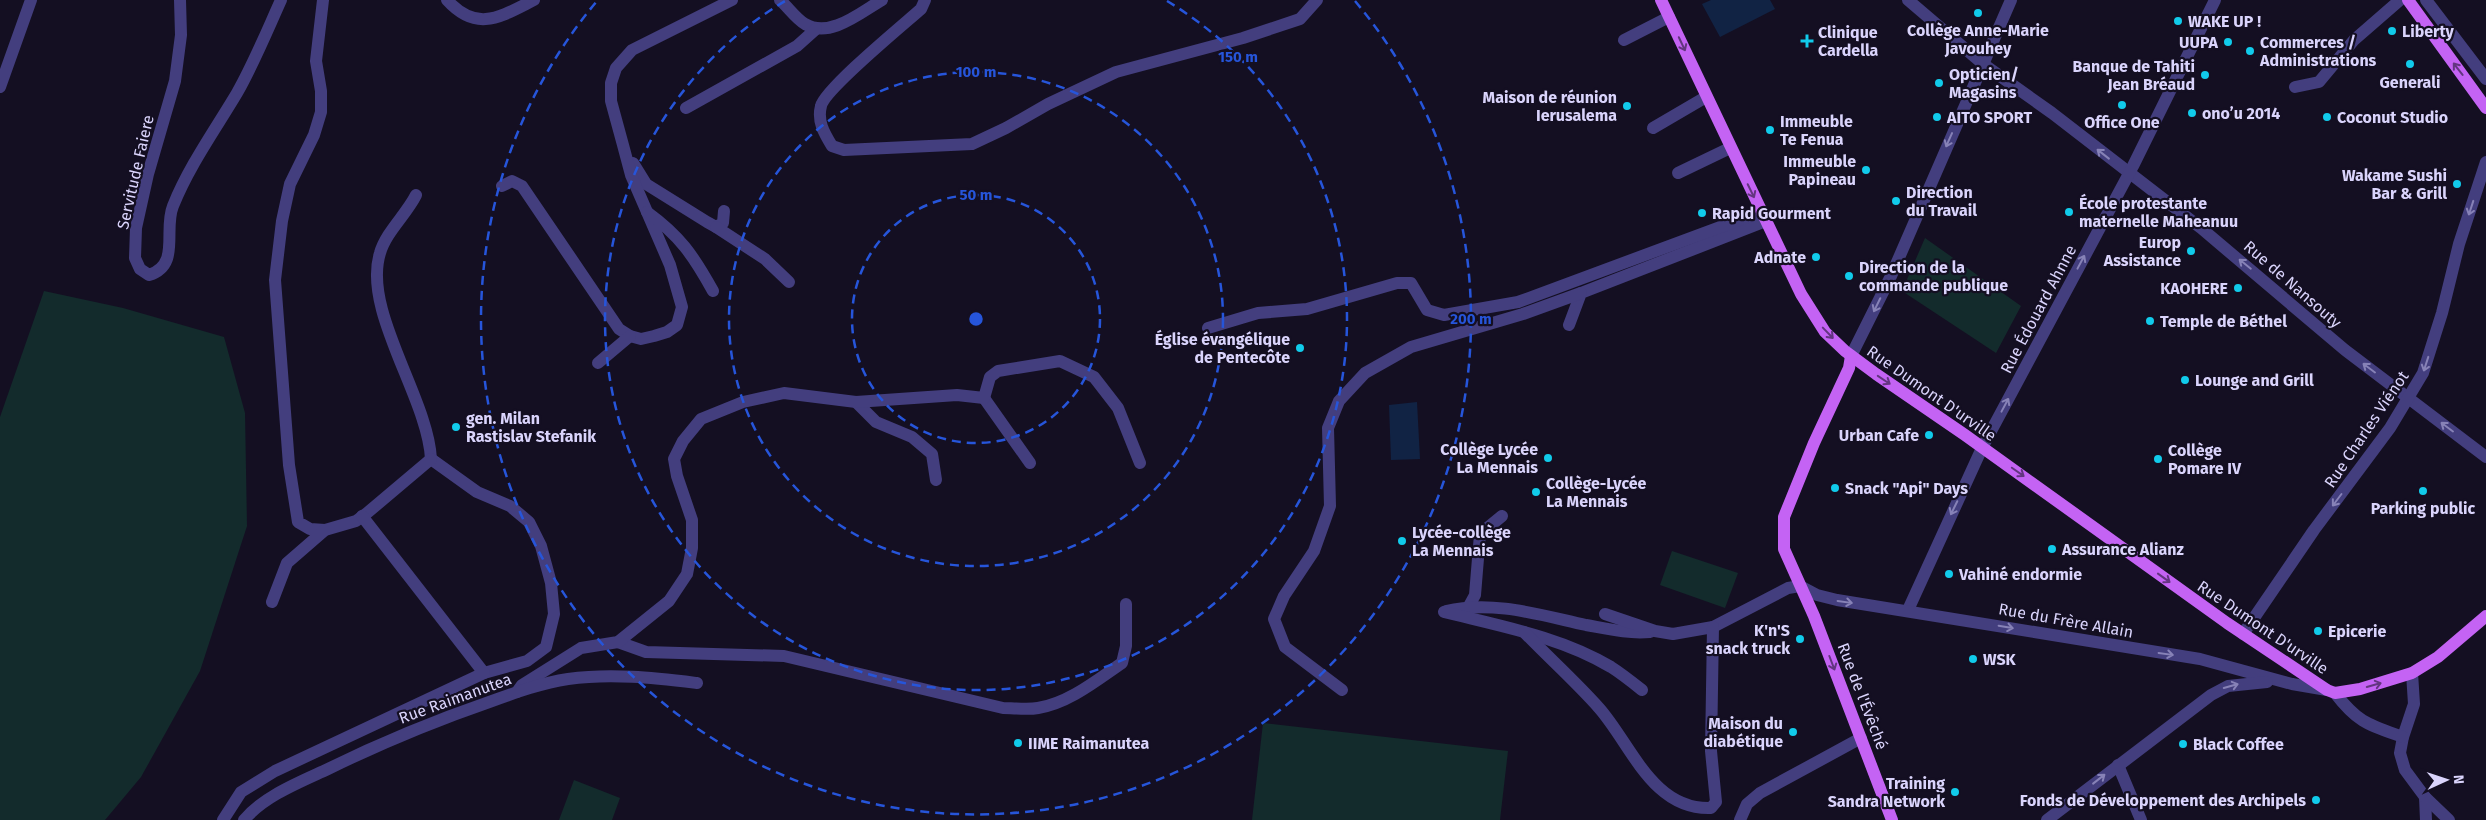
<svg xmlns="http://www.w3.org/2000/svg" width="2486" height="820" font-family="'Fira Sans',sans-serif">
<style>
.green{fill:#132b2c}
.water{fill:#112344}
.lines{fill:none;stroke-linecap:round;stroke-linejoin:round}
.minor{stroke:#433e7e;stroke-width:12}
.major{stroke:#c463f4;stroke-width:12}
.oneway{stroke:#633580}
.oneway2{stroke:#8782b7}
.ring{fill:none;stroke:#2655da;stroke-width:2.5;stroke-dasharray:9 6}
.poi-dot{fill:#11cbeb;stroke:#140f22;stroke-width:2}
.labels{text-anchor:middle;stroke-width:4.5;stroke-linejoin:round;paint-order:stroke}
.poi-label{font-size:16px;font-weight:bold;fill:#dad4fc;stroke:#140f22;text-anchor:start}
.street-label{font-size:16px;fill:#dad4fc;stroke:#140f22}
.centre{fill:#2655da;stroke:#140f22;stroke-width:2.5}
.ring-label{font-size:15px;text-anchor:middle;font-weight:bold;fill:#2655da;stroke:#140f22;stroke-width:4.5;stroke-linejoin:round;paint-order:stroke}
</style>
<rect width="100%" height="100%" fill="#140f22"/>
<!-- green -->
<g class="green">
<path d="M1925 238 2021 306 1996 353 1902 291Z"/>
<path d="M44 291 123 308 224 337 245 413 247 526 200 671 141 777 105 820H0V417Z"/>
<path d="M1672 551 1738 573 1725 608 1660 585Z"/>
<path d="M1263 723 1508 751 1500 820H1252Z"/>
<path d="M574 780 620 798 612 820H559Z"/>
</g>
<!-- water -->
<g class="water">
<path d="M1711 0H1770L1775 9 1720 37 1702 4Z"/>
<path d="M1417 402 1420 459 1391 460 1389 405Z"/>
</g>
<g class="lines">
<!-- minor -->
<g class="minor">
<path d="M180 0 181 35 175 81 148 174 136 228 135 258 140 269 149 275C181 265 163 230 173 206 189 166 215 130 237 93 254 63 267 31 281 0"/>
<path d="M323 0 316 61 321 91V112L314 135 290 184 282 221 275 280 289 465 298 522 310 529 325 530"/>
<path d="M447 0C477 33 500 17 534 0"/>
<path d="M780 0C788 7 796 19 805 24 830 39 861 12 882 0"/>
<path d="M925 0 921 9C903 25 825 89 821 106 817 121 824 133 832 146L844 150 972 144 1006 128 1048 104 1116 72 1243 38 1300 19 1317 0"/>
<path d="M1908 0 1983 64 2052 113 2201 228 2345 350 2486 457"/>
<path d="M2426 0 2486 79"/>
<path d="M1624 40 1669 17"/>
<path d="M0 87 31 0"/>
<path d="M2295 87 2319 82 2354 40 2400 0"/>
<path d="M686 108 797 46 816 29"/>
<path d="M1653 128 1706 97"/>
<path d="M633 163 646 184 707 222 716 227 723 223 724 211"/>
<path d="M1678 173 1730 148"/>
<path d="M502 186 512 181 522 186 619 329 630 336 641 339 654 336 667 332 677 325 682 307 670 265 631 175 623 145 611 101V83L616 68 632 50 732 0"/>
<path d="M416 195C406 215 386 232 380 253 362 311 428 398 431 459"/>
<path d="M647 212C680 236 693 255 713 291"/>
<path d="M716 227 765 259 789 282"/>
<path d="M1569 325 1581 293 1766 221"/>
<path d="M1208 328 1258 313 1307 309 1397 283H1411L1427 310 1444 315 1518 302 1761 212"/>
<path d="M1851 356 1891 276 2011 0"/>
<path d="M598 363 630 336"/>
<path d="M984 398 1030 463"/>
<path d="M856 402 876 422 912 437 932 454 936 480"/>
<path d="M431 459 477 492 510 506 529 522 541 546 551 583 554 614 546 647 527 661 484 673"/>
<path d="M272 602 287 563 325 530 356 521 367 513 431 459"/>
<path d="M1469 606 1475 595 1480 534 1502 516"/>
<path d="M1908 610 1982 448 2133 166 2215 0"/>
<path d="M1446 611C1493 600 1540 615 1586 625 1608 629 1628 634 1650 632"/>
<path d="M1444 612C1500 626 1561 637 1611 667 1622 674 1632 682 1642 690"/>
<path d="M1605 614 1655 631 1673 634 1713 627 1788 588 1800 586 1817 595 1837 600 2200 659 2292 684 2327 690"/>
<path d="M1524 632C1549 658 1576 682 1599 708 1631 744 1652 810 1711 808L1716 802 1711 751 1713 627"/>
<path d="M2243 634 2314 530 2390 428 2423 373 2442 313 2459 244 2486 162"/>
<path d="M618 642 646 652 784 656 1003 708C1014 708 1027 710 1038 708 1069 703 1097 680 1122 663L1126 646V604"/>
<path d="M2412 673 2414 704 2403 737 2400 753 2405 770 2425 797 2426 820"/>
<path d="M1342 690 1285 647 1274 619 1284 596 1314 551 1330 506 1328 428 1339 401 1365 373 1411 347 1523 314 1581 293"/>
<path d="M517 692 522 685 581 648 618 642 669 601 687 574 692 548V520L677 476 674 459 683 441 701 419 743 402 784 393 856 402 957 395 984 398 990 377 998 371 1060 361 1094 377 1118 408 1140 463"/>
<path d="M2335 693C2358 723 2369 725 2403 737"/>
<path d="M2118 765 2141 820"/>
<path d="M2425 797 2449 820"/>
<path d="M223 820 241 792 275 771 484 673 362 516"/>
<path d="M244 820C264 796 300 782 328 769 383 742 434 721 492 701 517 692 542 683 568 679 612 673 654 678 697 683"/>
<path d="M1740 820 1747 804 1760 793 1861 738"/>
<path d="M2047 820 2211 695 2228 686 2267 682"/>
</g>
<!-- major -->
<g class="major">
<path d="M1661 0 1801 294 1825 332 1845 351 1876 374 1965 435 2227 623 2327 690 2335 693 2360 689 2412 673 2438 657 2486 616"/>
<path d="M2408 0 2486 108"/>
<path d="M1851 356 1849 368 1814 443 1784 517V549L1814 616 1892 820"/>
</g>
</g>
<!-- one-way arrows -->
<defs><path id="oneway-shaft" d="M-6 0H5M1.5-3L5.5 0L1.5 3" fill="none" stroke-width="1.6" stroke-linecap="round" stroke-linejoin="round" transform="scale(1.25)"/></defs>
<g class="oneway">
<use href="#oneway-shaft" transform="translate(1682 44) rotate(65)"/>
<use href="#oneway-shaft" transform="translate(2458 69) rotate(-128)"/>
<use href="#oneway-shaft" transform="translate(1751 191) rotate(64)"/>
<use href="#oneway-shaft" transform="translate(1828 333) rotate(46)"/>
<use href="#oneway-shaft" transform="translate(1884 380) rotate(34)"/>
<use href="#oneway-shaft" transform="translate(2018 472) rotate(35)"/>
<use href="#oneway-shaft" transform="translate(2164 578) rotate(36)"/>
<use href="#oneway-shaft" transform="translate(1832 663) rotate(69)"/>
<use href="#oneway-shaft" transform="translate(2374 685) rotate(-16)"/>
</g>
<g class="oneway2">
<use href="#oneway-shaft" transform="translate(1949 140) rotate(114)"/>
<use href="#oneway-shaft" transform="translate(2103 154) rotate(-142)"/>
<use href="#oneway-shaft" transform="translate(2471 208) rotate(108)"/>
<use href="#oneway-shaft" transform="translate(2081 262) rotate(-62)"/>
<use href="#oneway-shaft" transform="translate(2245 264) rotate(-141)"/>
<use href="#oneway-shaft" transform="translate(1877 305) rotate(116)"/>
<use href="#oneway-shaft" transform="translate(2426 364) rotate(108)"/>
<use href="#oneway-shaft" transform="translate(2369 368) rotate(-143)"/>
<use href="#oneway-shaft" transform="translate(2005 405) rotate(-62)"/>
<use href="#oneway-shaft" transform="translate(2447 427) rotate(-143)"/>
<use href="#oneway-shaft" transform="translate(2337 500) rotate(127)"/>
<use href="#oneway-shaft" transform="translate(1954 508) rotate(116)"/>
<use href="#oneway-shaft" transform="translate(1845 602) rotate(8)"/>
<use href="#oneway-shaft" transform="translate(2006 627) rotate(10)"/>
<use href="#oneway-shaft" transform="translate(2166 654) rotate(8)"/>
<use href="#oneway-shaft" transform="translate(2231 686) rotate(-16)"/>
<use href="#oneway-shaft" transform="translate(2099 779) rotate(-38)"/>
</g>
<!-- distance rings -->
<g class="ring">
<circle cx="976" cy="319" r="124"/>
<circle cx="976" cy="319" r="247"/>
<path d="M1167 1A371 371 0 1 1 785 1"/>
<path d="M1355 1A495 495 0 1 1 597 1"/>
</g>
<!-- markers -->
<g class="poi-dot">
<circle cx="1978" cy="13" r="5"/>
<circle cx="2178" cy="21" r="5"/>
<circle cx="2392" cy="31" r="5"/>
<path d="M1804.5 33.5h5v5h5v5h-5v5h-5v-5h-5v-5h5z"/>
<circle cx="2228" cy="42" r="5"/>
<circle cx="2250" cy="51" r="5"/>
<circle cx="2410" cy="64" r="5"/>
<circle cx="2205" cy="75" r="5"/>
<circle cx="1939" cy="83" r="5"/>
<circle cx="2122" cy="105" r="5"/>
<circle cx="1627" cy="106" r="5"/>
<circle cx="2192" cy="113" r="5"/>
<circle cx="1937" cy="117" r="5"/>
<circle cx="2327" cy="117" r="5"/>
<circle cx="1770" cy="130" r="5"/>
<circle cx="1866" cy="170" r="5"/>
<circle cx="2457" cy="184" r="5"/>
<circle cx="1896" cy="201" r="5"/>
<circle cx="2069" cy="212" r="5"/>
<circle cx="1702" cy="213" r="5"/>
<circle cx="2191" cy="251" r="5"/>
<circle cx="1816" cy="257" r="5"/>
<circle cx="1849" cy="276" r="5"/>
<circle cx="2238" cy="288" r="5"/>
<circle cx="2150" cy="321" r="5"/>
<circle cx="1300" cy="348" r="5"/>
<circle cx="2185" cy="380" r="5"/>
<circle cx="456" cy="427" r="5"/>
<circle cx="1929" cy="435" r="5"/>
<circle cx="1548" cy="458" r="5"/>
<circle cx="2158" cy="459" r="5"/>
<circle cx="1835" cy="488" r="5"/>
<circle cx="2423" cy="491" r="5"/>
<circle cx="1536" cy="492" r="5"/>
<circle cx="1402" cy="541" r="5"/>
<circle cx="2052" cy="549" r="5"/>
<circle cx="1949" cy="574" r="5"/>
<circle cx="2318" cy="631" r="5"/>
<circle cx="1800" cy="639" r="5"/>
<circle cx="1973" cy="659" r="5"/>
<circle cx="1793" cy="732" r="5"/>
<circle cx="1018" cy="743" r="5"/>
<circle cx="2183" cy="744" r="5"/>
<circle cx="1955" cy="792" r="5"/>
<circle cx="2316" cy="800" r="5"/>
</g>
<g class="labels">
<!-- poi labels -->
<g class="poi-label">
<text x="2188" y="27">WAKE UP !</text>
<text x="1978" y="36" text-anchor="middle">Collège Anne-Marie<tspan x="1978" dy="18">Javouhey</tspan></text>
<text x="2402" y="37">Liberty</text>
<text x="1818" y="38">Clinique<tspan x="1818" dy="18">Cardella</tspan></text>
<text x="2218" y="48" text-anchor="end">UUPA</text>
<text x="2260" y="48">Commerces /<tspan x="2260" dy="18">Administrations</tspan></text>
<text x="2195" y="72" text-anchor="end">Banque de Tahiti<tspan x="2195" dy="18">Jean Bréaud</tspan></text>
<text x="1949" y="80">Opticien/<tspan x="1949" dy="18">Magasins</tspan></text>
<text x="2410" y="88" text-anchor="middle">Generali</text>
<text x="1617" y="103" text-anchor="end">Maison de réunion<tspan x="1617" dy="18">Ierusalema</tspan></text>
<text x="2202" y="119">ono’u 2014</text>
<text x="1947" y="123">AITO SPORT</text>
<text x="2337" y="123">Coconut Studio</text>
<text x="1780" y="127">Immeuble<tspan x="1780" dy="18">Te Fenua</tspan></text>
<text x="2122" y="128" text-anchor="middle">Office One</text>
<text x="1856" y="167" text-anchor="end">Immeuble<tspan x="1856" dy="18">Papineau</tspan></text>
<text x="2447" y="181" text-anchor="end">Wakame Sushi<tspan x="2447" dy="18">Bar &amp; Grill</tspan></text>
<text x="1906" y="198">Direction<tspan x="1906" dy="18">du Travail</tspan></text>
<text x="2079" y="209">École protestante<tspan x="2079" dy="18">maternelle Maheanuu</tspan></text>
<text x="1712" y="219">Rapid Gourment</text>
<text x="2181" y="248" text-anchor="end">Europ<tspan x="2181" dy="18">Assistance</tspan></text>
<text x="1806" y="263" text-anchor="end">Adnate</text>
<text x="1859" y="273">Direction de la<tspan x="1859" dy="18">commande publique</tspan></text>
<text x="2228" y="294" text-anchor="end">KAOHERE</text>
<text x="2160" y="327">Temple de Béthel</text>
<text x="1290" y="345" text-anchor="end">Église évangélique<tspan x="1290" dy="18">de Pentecôte</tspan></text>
<text x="2195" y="386">Lounge and Grill</text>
<text x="466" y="424">gen. Milan<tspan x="466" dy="18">Rastislav Stefanik</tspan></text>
<text x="1919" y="441" text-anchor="end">Urban Cafe</text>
<text x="1538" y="455" text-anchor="end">Collège Lycée<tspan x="1538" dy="18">La Mennais</tspan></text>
<text x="2168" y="456">Collège<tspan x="2168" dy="18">Pomare IV</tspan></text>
<text x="1546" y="489">Collège-Lycée<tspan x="1546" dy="18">La Mennais</tspan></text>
<text x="1845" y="494">Snack "Api" Days</text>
<text x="2423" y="514" text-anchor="middle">Parking public</text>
<text x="1412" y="538">Lycée-collège<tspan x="1412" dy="18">La Mennais</tspan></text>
<text x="2062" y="555">Assurance Alianz</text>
<text x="1959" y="580">Vahiné endormie</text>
<text x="1790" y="636" text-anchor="end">K'n'S<tspan x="1790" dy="18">snack truck</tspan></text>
<text x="2328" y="637">Epicerie</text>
<text x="1983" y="665">WSK</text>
<text x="1783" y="729" text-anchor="end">Maison du<tspan x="1783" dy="18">diabétique</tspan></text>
<text x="1028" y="749">IIME Raimanutea</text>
<text x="2193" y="750">Black Coffee</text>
<text x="1945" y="789" text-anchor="end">Training<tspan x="1945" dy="18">Sandra Network</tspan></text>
<text x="2306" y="806" text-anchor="end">Fonds de Développement des Archipels</text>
</g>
<!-- street labels -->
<g class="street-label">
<text transform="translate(135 172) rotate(-77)" y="6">Servitude Faiere</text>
<text transform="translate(2293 284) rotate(41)" y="6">Rue de Nansouty</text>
<text transform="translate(2038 309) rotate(-62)" y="6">Rue Édouard Ahnne</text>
<text transform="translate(1932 393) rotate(35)" y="6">Rue Dumont D'urville</text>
<text transform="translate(2366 429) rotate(-56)" y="6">Rue Charles Viénot</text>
<text transform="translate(2066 620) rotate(10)" y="6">Rue du Frère Allain</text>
<text transform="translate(2263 627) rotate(34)" y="6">Rue Dumont D'urville</text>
<text transform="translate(1863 696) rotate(69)" y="6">Rue de l'Évêché</text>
<text transform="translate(455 698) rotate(-20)" y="6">Rue Raimanutea</text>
</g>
</g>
<circle cx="976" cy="319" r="8" class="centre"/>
<g class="ring-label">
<text x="1238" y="62">150 m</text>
<text x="976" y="77">100 m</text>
<text x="976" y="200">50 m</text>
<text x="1471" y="324">200 m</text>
</g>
<!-- north arrow -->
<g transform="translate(2446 780) rotate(87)" stroke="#140f22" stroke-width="4" paint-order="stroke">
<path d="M0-4L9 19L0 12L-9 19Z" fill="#dad4fc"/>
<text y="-8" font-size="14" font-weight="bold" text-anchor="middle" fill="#dad4fc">N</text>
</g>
</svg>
